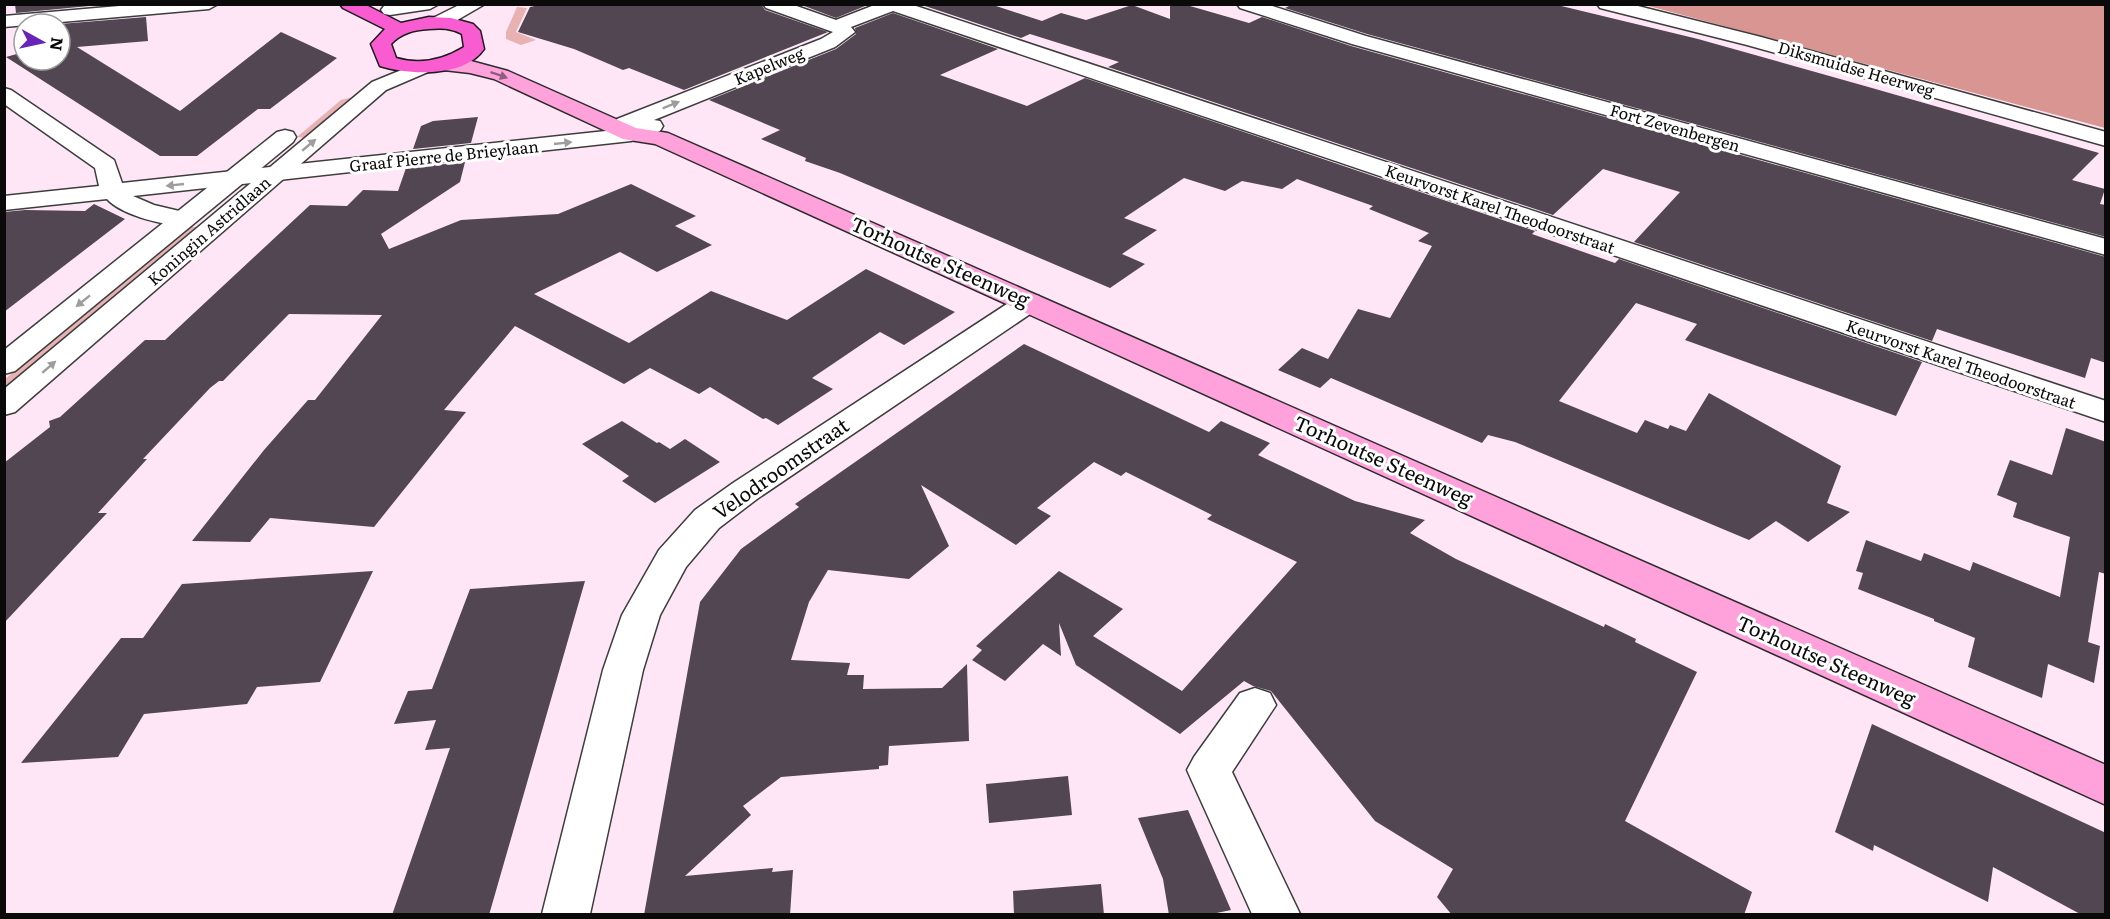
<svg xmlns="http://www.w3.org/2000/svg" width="2110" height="919" font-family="Literata,serif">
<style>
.green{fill:#e8b1b2}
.forest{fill:#d89591}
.building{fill:#514652}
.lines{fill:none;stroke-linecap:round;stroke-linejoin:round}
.minor-casing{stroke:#3d3d3d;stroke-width:3}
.tertiary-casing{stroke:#3d3d3d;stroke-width:3}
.secondary-casing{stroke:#2c2c2c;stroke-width:3}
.primary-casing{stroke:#1b1b1b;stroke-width:3}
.minor{fill:#fff;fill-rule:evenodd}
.tertiary{fill:#fff;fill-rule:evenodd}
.secondary{fill:#ffa1da;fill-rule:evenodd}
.primary{fill:#f95cd0;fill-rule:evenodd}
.oneway{fill:#915d7c}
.oneway2{fill:#9d9d9d}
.labels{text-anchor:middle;stroke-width:6;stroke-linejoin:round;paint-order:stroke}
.far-street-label{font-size:16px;fill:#0a0a0a;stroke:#fff}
.street-label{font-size:20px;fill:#0a0a0a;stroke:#fff}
</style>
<rect width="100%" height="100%" fill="#ffe6f7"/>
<!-- green -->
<g class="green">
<path d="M517 7 527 8 516 32 536 40 521 45 506 39V32Z"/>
<path d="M349 98H354L308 138 297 137 341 100Z"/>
<path d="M191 227H199L5 397V379L183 231Z"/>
</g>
<!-- forest -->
<path class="forest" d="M1645 5H2105V128Z"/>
<!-- building -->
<g class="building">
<path d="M15 4H110L16 13Z"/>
<path d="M544 4H761L765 10 828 32 684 90 629 68 623 70 574 49 518 32 530 7Z"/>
<path d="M799 4H870L836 18Z"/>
<path d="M919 4H990L1042 21 1061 13 1086 20 1132 5 1170 19V4H1183L1249 23 1262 17 1351 46 2106 257V363L2091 358 2085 378 1937 329 1932 341 1634 242 1680 192 1603 169 1553 215 1108 67 1119 62 1030 34 1021 38Z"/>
<path d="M1293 4H1553L1698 39 1872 88 2099 153 2072 180 2105 189 2100 204 2106 205V237L1367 34 1285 8Z"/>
<path d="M893 13 998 49 940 75 1027 106 1085 78 1535 231 1532 234 1615 263 1619 259 1922 362 1896 416 1685 340 1697 324 1636 303 1559 401 1637 433 1645 420 1668 429 1670 425 1686 431 1709 393 1841 466 1827 503 1850 512 1808 542 1776 521 1749 540 1515 442 1488 435 1482 443 1331 378 1320 388 1278 370 1302 348 1328 359 1358 309 1390 318 1432 246 1418 241 1429 233 1369 209 1373 206 1297 179 1282 189 1242 181 1225 191 1184 178 1124 218 1157 230 1122 254 1145 264 1110 288 840 173 805 161 806 158 761 139 780 130 709 100 836 49 856 34 855 28Z"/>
<path d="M146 17 148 41 77 47 180 111 281 32 337 58 270 109H258L197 156H160L6 57 24 52V60H60V24Z"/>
<path d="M478 117 471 143 413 149 421 126 433 121Z"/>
<path d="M465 162 460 182 381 234 389 249 461 220 558 214 631 184 696 216 675 226 712 245 657 272 620 252 534 294 629 343 711 291 787 320 866 269 955 312 904 345 880 332 812 378 833 389 778 425 766 418 763 419 710 387 699 394 650 368 624 384 515 326 444 410 466 412 374 527 270 518 250 542 192 541 264 450 308 400H315L382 315 289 314 223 381H219L210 388 143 459H147L98 513H107L4 623V463L50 427 49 421 60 417 145 340H165L310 205 347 206 363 190 398 191 406 168Z"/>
<path d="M94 204 125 219 4 312V212L25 210 85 211Z"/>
<path d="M1024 344 1209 432 1221 421 1270 443 1258 455 1355 501 1425 520 1410 533 1456 559 1604 627 1605 624 1636 639 1635 642 1697 672 1625 821 1752 892 1744 915H1452L1437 897 1453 869 1375 821 1271 691 1253 686 1244 681 1180 734 1076 665 1059 623 1061 656 1043 644 1005 681 972 660 982 650 976 646 1059 571 1123 609 1093 636 1182 691 1297 562 1207 519 1212 515 1126 472 1121 476 1094 462 1037 508 1051 516 1016 545 921 485 949 546 909 579 828 570 809 602 791 660 850 663 847 675H864L863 689 942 688 967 664 969 741 889 746 888 765 879 766V769L781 777 743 806 751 815 685 876 773 868 772 872 793 870 790 915H644L700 602 741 549 799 507 795 504Z"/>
<path d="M622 421 657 443 659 442 670 449 685 439 720 462 655 503 622 481 629 476 582 444Z"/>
<path d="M2066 428 2106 442V574L2099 572 2088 642 2100 646 2094 683 2048 664 2042 698 1968 667 1975 638 1934 621V619L1858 589 1863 573 1856 571 1866 540 1921 561 1924 553 1970 571 1973 562 2060 597 2070 537 2013 517 2017 503 1997 495 2010 460 2052 475Z"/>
<path d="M373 571 320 682 257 687 247 704 144 714 118 757 21 763 121 638H143L182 584Z"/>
<path d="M585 581 489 915H392L450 748 425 750 436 720 394 724 408 691 432 689 470 589Z"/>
<path d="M1872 724 2106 833V915H2082L1993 867 1988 902 1874 845 1873 851 1835 832Z"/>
<path d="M1068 776 1072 815 989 823 986 784Z"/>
<path d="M1188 810 1231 910 1207 915H1169L1163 879 1138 818Z"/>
<path d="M1101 884 1104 915H1014L1013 891Z"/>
</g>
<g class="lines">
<defs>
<g id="minor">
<path d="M142 4H218L209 9 4 27V16Z"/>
<path d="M763 4H791L836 20 877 4H910L2106 401V422L893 11 851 27 855 32 835 47 654 120 660 121 663 126 660 131 631 141 133 196 154 205 192 214 196 219 192 224C171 229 121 215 107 199L4 210V196L99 186 95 168 4 104V88L11 90 114 160 122 183 615 130 620 129 614 124 617 119 821 39 833 32 766 8Z"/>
<path d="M1237 4H1266L1366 36 2106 239V255L1352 44 1240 8Z"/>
<path d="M1597 4H1630L1761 37 2106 132V146L1747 45 1600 8Z"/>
<path d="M1029 294 1039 296 1043 302 1039 308 757 499 719 528 686 567 660 615 643 670 590 914H542L603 670 622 615 659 550 695 510 733 483 1019 296Z"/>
<path d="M1255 688 1270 693 1276 705 1232 772 1300 914H1252L1187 770 1194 757 1240 693Z"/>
</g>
<g id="tertiary">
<path d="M391 4H439L430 9 390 15 384 14 381 10 384 6Z"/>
<path d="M461 4H485L447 26H433L431 22 433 18Z"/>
<path d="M421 62 428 64 431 68 428 72 386 90 15 412 4 415V389L372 82Z"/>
<path d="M285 130 293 132 296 137 293 142 15 371 4 374V350L277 132Z"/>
</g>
<path id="secondary" d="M442 59 471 61 508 71 636 128 668 133 2106 765V805L655 144 623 139 494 79 470 73 435 69 432 65 435 61Z"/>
<path id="primary" d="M340 4H364L401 23 429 17 451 18 473 24 480 31 484 49C464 78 409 75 380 66L371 44 385 29 343 8ZM429 29C441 28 451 28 462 34L464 47C443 60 420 65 396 58L391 44C401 33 414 30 429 29Z"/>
</defs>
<!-- minor casing -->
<use href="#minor" class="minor-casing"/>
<!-- tertiary casing -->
<use href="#tertiary" class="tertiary-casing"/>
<!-- secondary casing -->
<use href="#secondary" class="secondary-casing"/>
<!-- primary casing -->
<use href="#primary" class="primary-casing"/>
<!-- minor -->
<use href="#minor" class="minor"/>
<!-- tertiary -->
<use href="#tertiary" class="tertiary"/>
<!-- secondary -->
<use href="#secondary" class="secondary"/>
<!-- primary -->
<use href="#primary" class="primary"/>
</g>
<!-- one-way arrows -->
<defs><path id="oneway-solid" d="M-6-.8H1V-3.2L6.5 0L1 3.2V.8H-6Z" transform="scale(1.5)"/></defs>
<use class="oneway" href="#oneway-solid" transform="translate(499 75) rotate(19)"/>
<g class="oneway2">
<use href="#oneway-solid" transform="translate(671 105) rotate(-22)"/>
<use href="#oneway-solid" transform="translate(563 143) rotate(-6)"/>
<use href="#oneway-solid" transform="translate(309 145) rotate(-40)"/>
<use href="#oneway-solid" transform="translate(175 185) rotate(174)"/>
<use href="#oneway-solid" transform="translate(83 301) rotate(141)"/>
<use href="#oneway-solid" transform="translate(49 367) rotate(-41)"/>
</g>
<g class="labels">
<!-- far-street labels -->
<g class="far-street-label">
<text transform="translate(769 66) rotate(-22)" y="6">Kapelweg</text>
<text transform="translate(1856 69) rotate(16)" y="6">Diksmuidse Heerweg</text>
<text transform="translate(1675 128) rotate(16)" y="6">Fort Zevenbergen</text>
<text transform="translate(444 156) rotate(-6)" y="6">Graaf Pierre de Brieylaan</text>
<text transform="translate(1500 209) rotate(19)" y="6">Keurvorst Karel Theodoorstraat</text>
<text transform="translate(209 231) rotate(-41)" y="6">Koningin Astridlaan</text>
<text transform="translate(1961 364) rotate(19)" y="6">Keurvorst Karel Theodoorstraat</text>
</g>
<!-- street labels -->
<g class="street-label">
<text transform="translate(940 262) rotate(24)" y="7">Torhoutse Steenweg</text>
<text transform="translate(1383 461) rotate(24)" y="7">Torhoutse Steenweg</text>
<text transform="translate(781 469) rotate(-35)" y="7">Velodroomstraat</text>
<text transform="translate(1826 661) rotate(24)" y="7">Torhoutse Steenweg</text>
</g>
</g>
<!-- border -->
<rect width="2110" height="919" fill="none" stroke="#0a0a0a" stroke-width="12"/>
<!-- north arrow -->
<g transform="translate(42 42) rotate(98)"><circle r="28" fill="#ffffff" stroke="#9d9d9d" stroke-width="1.5"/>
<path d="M0-4.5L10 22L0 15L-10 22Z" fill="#6823b8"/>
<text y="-9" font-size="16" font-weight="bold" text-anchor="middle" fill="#0a0a0a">N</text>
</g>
</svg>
